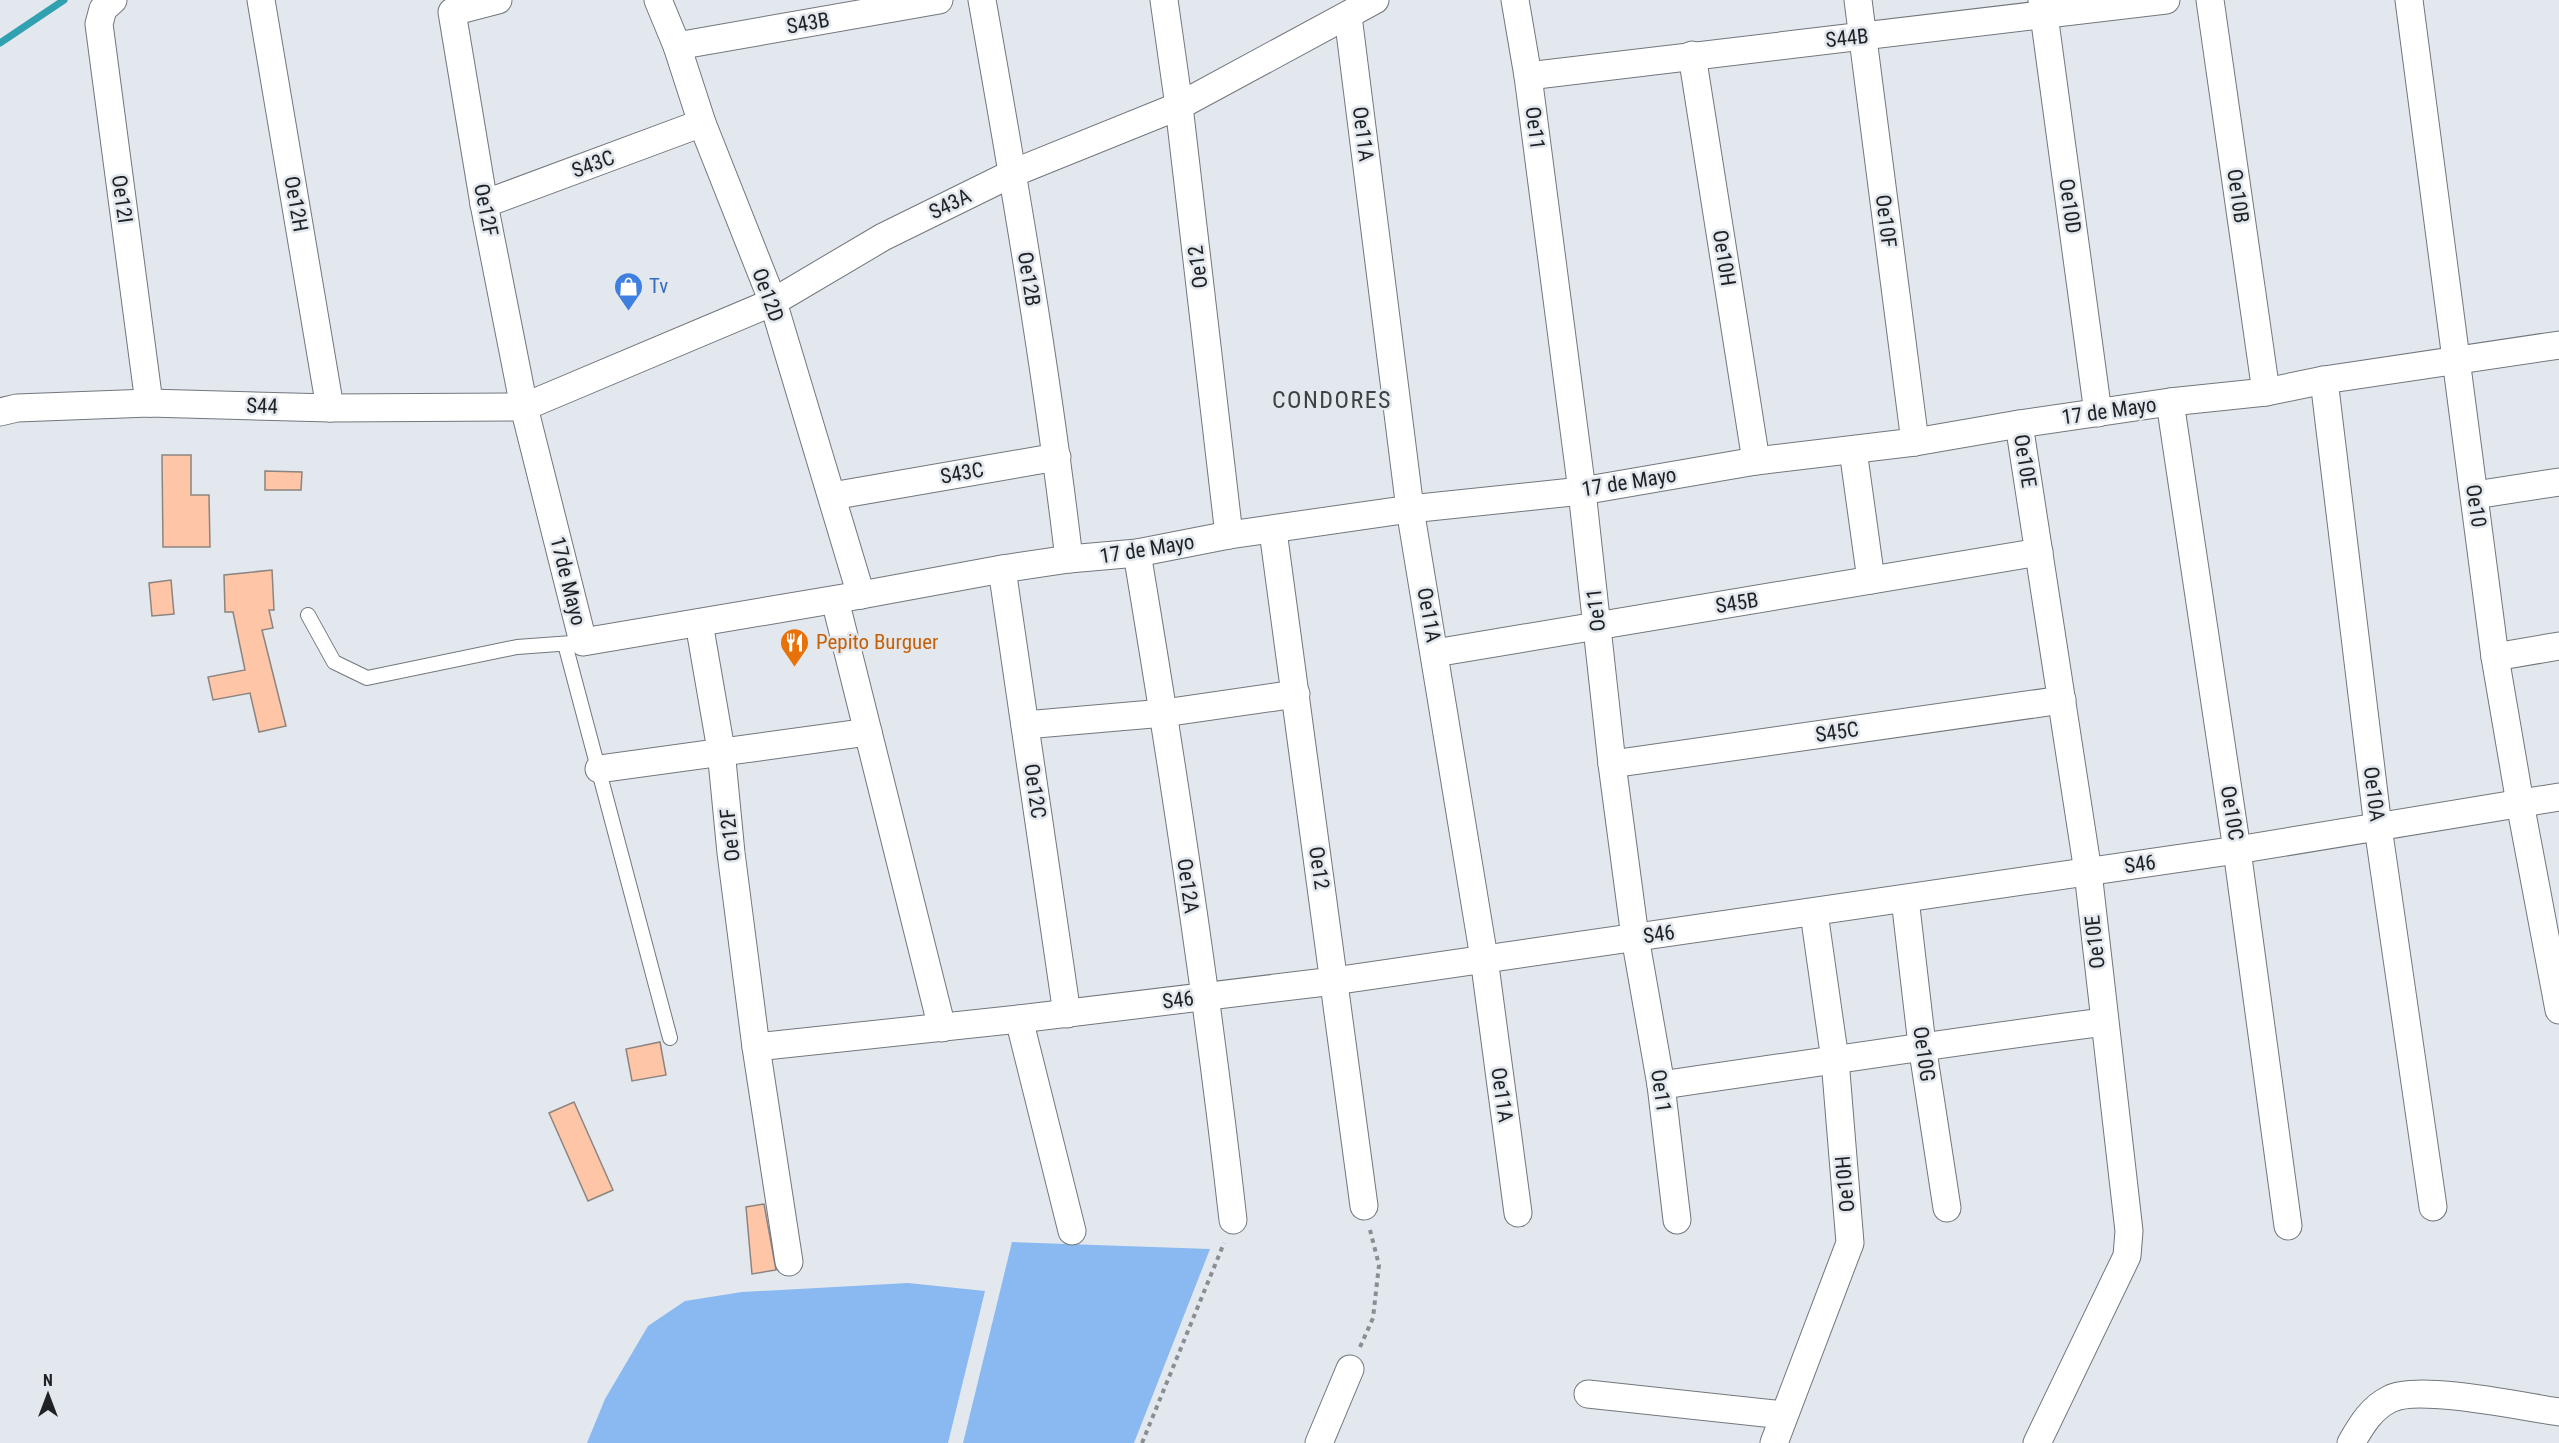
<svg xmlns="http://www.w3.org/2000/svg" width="2559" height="1443" font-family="'Roboto Condensed',sans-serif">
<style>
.green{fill:#8ab8f0}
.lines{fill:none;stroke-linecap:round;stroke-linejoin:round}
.stream{stroke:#31a0b1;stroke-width:7}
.building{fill:#fec5a6;stroke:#8c8480;stroke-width:1.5}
.service-casing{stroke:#72777d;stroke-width:16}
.minor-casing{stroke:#72777d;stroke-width:29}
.path{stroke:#8a8e93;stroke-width:4;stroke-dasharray:4.5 4.5;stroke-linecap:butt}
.service{stroke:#fff;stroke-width:14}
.minor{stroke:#fff;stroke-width:27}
.labels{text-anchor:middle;stroke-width:5;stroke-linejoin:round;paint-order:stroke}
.street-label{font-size:21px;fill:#1f2124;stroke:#e2e8ee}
.shop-label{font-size:21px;fill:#366cbe;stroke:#e2e8ee;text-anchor:start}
.food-label{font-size:21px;fill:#c56008;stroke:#e2e8ee;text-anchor:start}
.quarter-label{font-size:24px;letter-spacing:1.5px;fill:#3d4247;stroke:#e2e8ee}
</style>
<rect width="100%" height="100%" fill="#e2e8ee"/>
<!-- green -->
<g class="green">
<path d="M1012 1242 1210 1249 1134 1443H963Z"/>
<path d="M908 1283 985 1291 948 1443H587L605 1399 648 1326 685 1301 742 1292Z"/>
</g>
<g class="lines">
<!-- stream -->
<path class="stream" d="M0 43 64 0"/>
</g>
<!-- building -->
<g class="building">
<path d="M162 455H191V495H209L210 547H163Z"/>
<path d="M265 471 302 472 301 490H265Z"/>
<path d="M272 570 274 610H269L273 628 262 630 286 726 259 732 250 693 213 700 208 677 245 670 233 612H225L224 575Z"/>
<path d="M171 580 174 614 152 616 149 583Z"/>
<path d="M660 1042 666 1075 632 1081 626 1049Z"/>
<path d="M574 1102 613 1190 588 1201 549 1113Z"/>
<path d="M764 1204 776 1270 752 1274 746 1207Z"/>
</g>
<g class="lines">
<defs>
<g id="service">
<path d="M308 615 334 662 367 678 517 647 572 643"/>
<path d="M565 644 670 1038"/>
</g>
<g id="minor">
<path d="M113 0 103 9 99 24 149 403"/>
<path d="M261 0 330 408"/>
<path d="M498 0 452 12 484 204 524 407 583 642 861 595 1002 569 1069 559 1137 553 1229 535 1410 509 1582 491 1756 461 1915 442 2019 424 2170 402 2266 392 2324 380 2559 345"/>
<path d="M658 0 677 46 702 123 773 302 861 595"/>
<path d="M982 0C1015 186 1047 372 1069 559"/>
<path d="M1164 0 1179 106 1229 535"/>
<path d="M1515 0 1528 76 1582 491 1612 764 1635 937 1661 1085 1677 1220"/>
<path d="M1858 0 1915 442"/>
<path d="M2042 0 2098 413"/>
<path d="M2210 0 2266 392"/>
<path d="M2409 0 2495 657 2520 803 2559 1010"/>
<path d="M1348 16 1410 509 1484 958 1518 1213"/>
<path d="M677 46 939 0"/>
<path d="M1692 55 1756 461"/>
<path d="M1528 76 2166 0"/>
<path d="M484 204 702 123"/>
<path d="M2324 380 2378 827 2433 1207"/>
<path d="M2170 402 2237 850 2288 1226"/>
<path d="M0 412 17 408 149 403 330 408 524 407 773 302 883 237 1013 173 1179 106 1375 0"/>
<path d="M2019 424 2088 872 2129 1231 2127 1256 2037 1443"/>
<path d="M1853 450 1871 580"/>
<path d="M2475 495 2559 482"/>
<path d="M832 496 1057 457"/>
<path d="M1273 531 1364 1206"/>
<path d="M1137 553C1174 774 1208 997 1233 1220"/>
<path d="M1002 569 1067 1014"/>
<path d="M835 600 942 1028"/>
<path d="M699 623 721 750 731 853 756 1047 789 1262"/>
<path d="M1435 653 2039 552"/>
<path d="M2495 657 2559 646"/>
<path d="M1025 725 1164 713 1296 694"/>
<path d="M1612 764 2062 700"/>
<path d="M599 769 868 732"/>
<path d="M1905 899 1922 1045 1947 1208"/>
<path d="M1019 1019 1072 1231"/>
<path d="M756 1047 1019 1019 1334 981 2237 850 2559 797"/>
<path d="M1661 1085C1809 1064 1956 1041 2104 1022"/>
<path d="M1588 1394 1783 1415"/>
<path d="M1319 1443 1350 1369"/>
<path d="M1774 1443 1850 1243 1835 1060 1814 913"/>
<path d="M2351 1443C2361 1426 2371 1408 2390 1399 2418 1384 2524 1407 2559 1412"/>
</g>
</defs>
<!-- service casing -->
<use href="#service" class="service-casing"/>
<!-- minor casing -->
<use href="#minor" class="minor-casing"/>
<!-- path -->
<g class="path">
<path d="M1360 1347 1373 1318 1379 1265 1370 1230"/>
<path d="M1142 1443 1224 1243"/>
</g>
<!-- service -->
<use href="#service" class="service"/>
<!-- minor -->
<use href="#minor" class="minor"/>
</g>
<!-- icons -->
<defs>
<symbol id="shop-pin" viewBox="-11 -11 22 30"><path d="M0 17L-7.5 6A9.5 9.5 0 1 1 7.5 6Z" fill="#3f7fe0" stroke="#e2e8ee"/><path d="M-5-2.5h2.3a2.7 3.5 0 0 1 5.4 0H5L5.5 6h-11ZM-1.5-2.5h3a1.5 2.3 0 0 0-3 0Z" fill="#fff"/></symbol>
<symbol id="restaurant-pin" viewBox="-11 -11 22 30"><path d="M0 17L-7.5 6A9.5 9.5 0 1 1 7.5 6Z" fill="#e8710a" stroke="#e2e8ee"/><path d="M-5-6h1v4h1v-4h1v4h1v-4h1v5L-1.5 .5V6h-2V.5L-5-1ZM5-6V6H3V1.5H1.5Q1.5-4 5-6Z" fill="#fff"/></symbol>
</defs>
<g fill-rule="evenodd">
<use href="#shop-pin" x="612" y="270" width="33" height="45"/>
<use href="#restaurant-pin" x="778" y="626" width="33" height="45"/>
</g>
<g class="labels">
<!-- street labels -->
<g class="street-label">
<text transform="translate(808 23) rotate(-10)" y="7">S43B</text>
<text transform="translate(1847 38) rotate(-6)" y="7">S44B</text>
<text transform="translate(1535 128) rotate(83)" y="7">Oe11</text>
<text transform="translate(1363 134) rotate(83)" y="7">Oe11A</text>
<text transform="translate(593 164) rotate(-20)" y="7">S43C</text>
<text transform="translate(2238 196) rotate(82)" y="7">Oe10B</text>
<text transform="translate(122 199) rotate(82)" y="7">Oe12I</text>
<text transform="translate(296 204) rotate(80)" y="7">Oe12H</text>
<text transform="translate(950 204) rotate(-26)" y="7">S43A</text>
<text transform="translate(2070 206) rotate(82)" y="7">Oe10D</text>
<text transform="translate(486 210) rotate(79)" y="7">Oe12F</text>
<text transform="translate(1886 221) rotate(83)" y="7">Oe10F</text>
<text transform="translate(1724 258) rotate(81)" y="7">Oe10H</text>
<text transform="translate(1198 267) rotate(-97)" y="7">Oe12</text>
<text transform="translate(1029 279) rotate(81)" y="7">Oe12B</text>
<text transform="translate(768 295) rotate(70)" y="7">Oe12D</text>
<text transform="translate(262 406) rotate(2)" y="7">S44</text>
<text transform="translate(2109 411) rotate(-8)" y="7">17 de Mayo</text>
<text transform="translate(2025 461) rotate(81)" y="7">Oe10E</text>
<text transform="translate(962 473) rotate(-10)" y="7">S43C</text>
<text transform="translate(1629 482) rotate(-9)" y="7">17 de Mayo</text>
<text transform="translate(2476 506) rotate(82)" y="7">Oe10</text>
<text transform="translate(1147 549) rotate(-9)" y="7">17 de Mayo</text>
<text transform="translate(568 581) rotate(76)" y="7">17de Mayo</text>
<text transform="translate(1737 603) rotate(-9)" y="7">S45B</text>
<text transform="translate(1596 610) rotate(-96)" y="7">Oe11</text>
<text transform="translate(1429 615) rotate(80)" y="7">Oe11A</text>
<text transform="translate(1837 732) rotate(-8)" y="7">S45C</text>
<text transform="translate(1035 791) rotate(82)" y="7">Oe12C</text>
<text transform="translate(2374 794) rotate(83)" y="7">Oe10A</text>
<text transform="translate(2232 813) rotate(81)" y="7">Oe10C</text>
<text transform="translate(730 835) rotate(-96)" y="7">Oe12F</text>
<text transform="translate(2140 864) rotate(-8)" y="7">S46</text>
<text transform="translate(1319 868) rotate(82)" y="7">Oe12</text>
<text transform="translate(1188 886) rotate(82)" y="7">Oe12A</text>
<text transform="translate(1659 934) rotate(-8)" y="7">S46</text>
<text transform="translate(2095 942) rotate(-96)" y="7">Oe10E</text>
<text transform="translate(1178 1000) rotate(-7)" y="7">S46</text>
<text transform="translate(1924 1054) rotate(82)" y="7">Oe10G</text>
<text transform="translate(1661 1091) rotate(82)" y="7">Oe11</text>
<text transform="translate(1502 1095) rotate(82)" y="7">Oe11A</text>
<text transform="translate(1845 1184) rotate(-95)" y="7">Oe10H</text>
</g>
<!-- shop labels -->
<g class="shop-label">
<text x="649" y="293">Tv</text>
</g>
<!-- food labels -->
<g class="food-label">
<text x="816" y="649">Pepito Burguer</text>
</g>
<!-- quarter labels -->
<g class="quarter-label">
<text x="1332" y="408">CONDORES</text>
</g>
</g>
<!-- north arrow -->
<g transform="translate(48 1395)" stroke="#e2e8ee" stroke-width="4.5" paint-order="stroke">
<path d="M0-4.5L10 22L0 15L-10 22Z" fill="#1f2124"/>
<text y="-9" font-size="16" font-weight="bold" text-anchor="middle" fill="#1f2124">N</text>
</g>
</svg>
